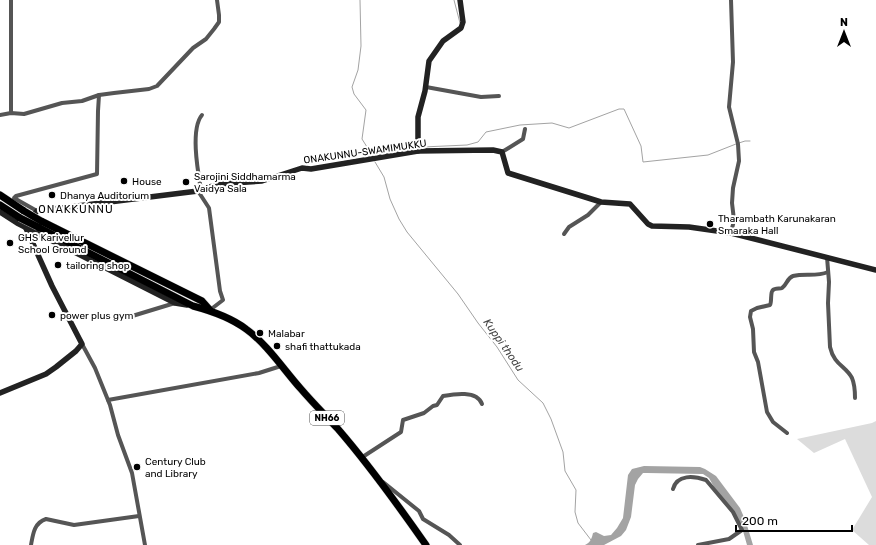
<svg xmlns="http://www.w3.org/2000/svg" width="876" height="545" font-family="Rubik,sans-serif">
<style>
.grass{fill:#dcdcdc}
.water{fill:#a3a3a3}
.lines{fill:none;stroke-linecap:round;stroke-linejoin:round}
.stream{stroke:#a3a3a3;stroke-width:1}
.highway-casing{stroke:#dbdbdb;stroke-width:8}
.street{stroke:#555;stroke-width:4}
.secondary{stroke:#222;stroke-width:5.5}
.highway{stroke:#000;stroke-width:7}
.highway-bridge-casing{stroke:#dbdbdb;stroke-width:8;stroke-linecap:butt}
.highway-bridge{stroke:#000;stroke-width:7}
.poi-dot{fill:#000;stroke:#fff;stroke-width:1.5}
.labels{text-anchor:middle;stroke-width:4;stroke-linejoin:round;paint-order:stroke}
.shield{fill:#fff;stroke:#4c4c4c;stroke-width:1}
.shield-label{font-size:9px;font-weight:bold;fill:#000}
.street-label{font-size:10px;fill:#000;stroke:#fff}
.poi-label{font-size:10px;fill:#000;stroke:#fff;text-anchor:start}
.neighbourhood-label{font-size:11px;letter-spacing:1px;fill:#000;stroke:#fff}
.water-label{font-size:11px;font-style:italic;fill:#444;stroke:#fff}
</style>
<rect width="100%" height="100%" fill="#fff"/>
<!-- grass -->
<path class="grass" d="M876 421V545H869L852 530 872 497 845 439 814 453 797 439 872 423Z"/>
<!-- water -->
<path class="water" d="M644 466 700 467 705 469 716 476 740 508 746 522 753 545H747L743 531 734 512 714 487 709 478 703 474 647 473H643L638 479 635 485 631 517 626 530 621 536 604 545H585C590 543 592 538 593 533L596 532 604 536 611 535 617 528 623 518 628 475 632 469Z"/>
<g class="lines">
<!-- stream -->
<g class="stream">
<path d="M360 0 361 46 358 70 352 87 354 94 366 110 362 139 372 155"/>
<path d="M454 0 460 23"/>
<path d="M739 143 745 141H750"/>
<path d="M423 147 467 145 478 142 486 132 520 125 552 123 569 128 619 109H624L641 146 643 162 708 155 736 144"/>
<path d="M371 153 414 147"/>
<path d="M375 162 384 177 390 199 399 219 407 232 458 294 478 323 497 347 518 380 543 403 551 419 563 452 565 471 576 490 575 512 578 523 591 540"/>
</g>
<defs>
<g id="highway">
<path d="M0 195 24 211"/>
<path d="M0 205 20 218"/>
<path d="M41 221 202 301 210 310"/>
<path d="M38 227 193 306C212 311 230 317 246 329 267 344 284 370 301 389 313 403 326 416 338 429 370 466 398 505 426 545"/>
</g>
</defs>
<!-- highway casing -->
<use href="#highway" class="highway-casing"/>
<!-- street -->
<g class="street">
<path d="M426 87 481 97 499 96"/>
<path d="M11 113V0"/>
<path d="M0 115 11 113 24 114 62 103 82 101 99 95 114 93 149 89 157 86 193 48 206 39 214 29 219 22V15L217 0"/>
<path d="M502 152 523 139 525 129"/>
<path d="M201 190C198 172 190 129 202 115"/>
<path d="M198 191 209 208 220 291 223 300 210 310"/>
<path d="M37 211 14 198 16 196 97 174 98 111 99 95"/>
<path d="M731 233 734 220 732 203 733 188 739 161 738 144 729 107 733 62 731 0"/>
<path d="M564 234 569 227 588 215 601 202"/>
<path d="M827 257 829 282 828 303 830 347C834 365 846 366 852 378 855 385 855 391 855 398"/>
<path d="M129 317 175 303"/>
<path d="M82 344 95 368 110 405 118 435 132 473 145 545"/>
<path d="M108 400 259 373 281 366"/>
<path d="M787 433 773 422 767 412 758 362 754 352 753 329 750 317 751 311 757 308 770 305C772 302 770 292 773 290 775 288 780 289 782 288 787 285 787 278 793 276 805 273 816 277 828 272"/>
<path d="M361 458 401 432 403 420 424 413 433 406 437 405 443 396C454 394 477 390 482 404"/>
<path d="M383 482 419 511 423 519 449 535 460 545"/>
<path d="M673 489C677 474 694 476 706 480L733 512 742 530 729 539 698 545"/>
<path d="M31 545C33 534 34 523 46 519L74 525 139 516"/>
</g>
<!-- secondary -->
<g class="secondary">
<path d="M418 151V117L425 91 429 61 443 41 461 28 463 22 460 0"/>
<path d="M0 212 17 223 175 303 187 305"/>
<path d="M0 393 46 374 56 367 76 351 82 344 52 286 25 226 37 211 198 191 218 184 262 181 302 168 311 169 418 151 493 150 502 152 508 173 601 202 630 204 648 224 652 226 689 227 731 233 876 270"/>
</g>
<!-- highway -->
<use href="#highway" class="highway"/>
<defs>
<g id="highway-bridge">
<path d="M24 211 41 221"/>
<path d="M20 218 38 227"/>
</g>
</defs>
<!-- highway-bridge casing -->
<use href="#highway-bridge" class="highway-bridge-casing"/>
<!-- highway-bridge -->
<use href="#highway-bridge" class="highway-bridge"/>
</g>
<!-- markers -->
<g class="poi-dot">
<circle cx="124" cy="181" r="4"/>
<circle cx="186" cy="182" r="4"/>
<circle cx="52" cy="195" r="4"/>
<circle cx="710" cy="224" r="4"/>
<circle cx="10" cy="243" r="4"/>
<circle cx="58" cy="265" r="4"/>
<circle cx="52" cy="315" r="4"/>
<circle cx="260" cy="333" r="4"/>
<circle cx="277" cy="346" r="4"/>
<circle cx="137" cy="467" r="4"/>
</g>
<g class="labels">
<!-- shield labels -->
<rect class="shield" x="310" y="411" width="34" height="14" rx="3"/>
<g class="shield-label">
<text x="327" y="421">NH66</text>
</g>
<!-- street labels -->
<g class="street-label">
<text transform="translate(365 151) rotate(-8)" y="4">ONAKUNNU-SWAMIMUKKU</text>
</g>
<!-- poi labels -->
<g class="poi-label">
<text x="194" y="180">Sarojini Siddhamarma<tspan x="194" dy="12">Vaidya Sala</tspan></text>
<text x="132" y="185">House</text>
<text x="60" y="199">Dhanya Auditorium</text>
<text x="718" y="222">Tharambath Karunakaran<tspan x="718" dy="12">Smaraka Hall</tspan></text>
<text x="18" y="241">GHS Karivellur<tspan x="18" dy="12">School Ground</tspan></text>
<text x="66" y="269">tailoring shop</text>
<text x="60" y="319">power plus gym</text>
<text x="268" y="337">Malabar</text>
<text x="285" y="350">shafi thattukada</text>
<text x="145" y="465">Century Club<tspan x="145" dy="12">and Library</tspan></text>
</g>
<!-- neighbourhood labels -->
<g class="neighbourhood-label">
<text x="76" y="213">ONAKKUNNU</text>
</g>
<!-- water labels -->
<g class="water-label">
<text transform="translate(504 345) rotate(55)" y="4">Kuppi thodu</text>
</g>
</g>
<!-- north arrow -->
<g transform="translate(844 32)" stroke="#ffffff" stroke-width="3" paint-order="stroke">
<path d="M0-3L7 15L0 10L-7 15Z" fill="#000000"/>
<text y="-6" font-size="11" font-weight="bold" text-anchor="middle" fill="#000000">N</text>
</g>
<!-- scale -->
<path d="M736 525v6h116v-6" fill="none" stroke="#000000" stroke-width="2"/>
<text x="742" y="525" font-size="12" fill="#000000" stroke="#ffffff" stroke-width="3" paint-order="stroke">200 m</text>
</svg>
